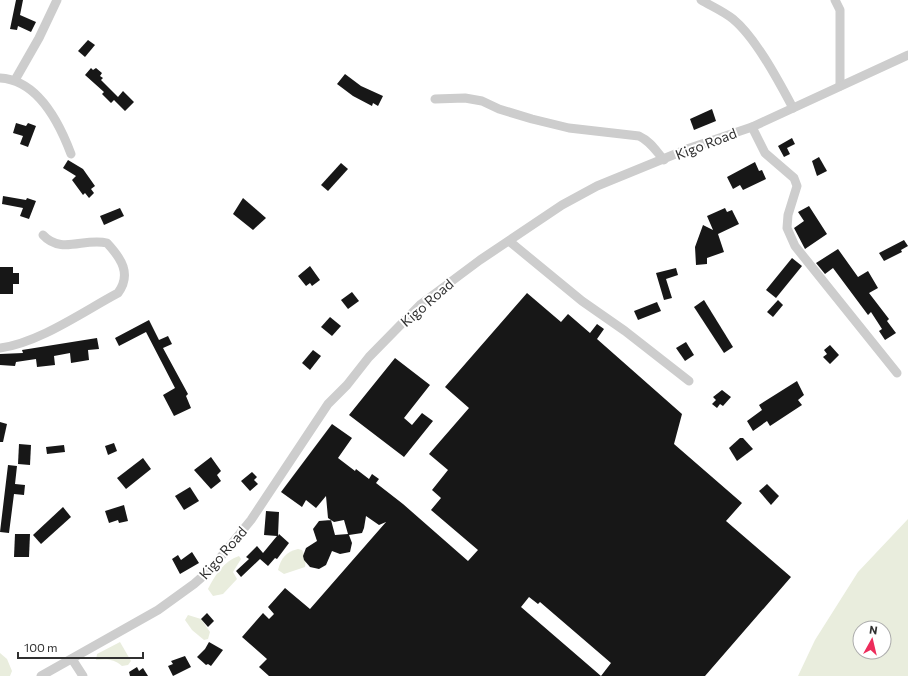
<svg xmlns="http://www.w3.org/2000/svg" width="908" height="676" font-family="Commissioner,sans-serif">
<style>
.green{fill:#e9eddd;fill-rule:evenodd}
.building{fill:#171717;fill-rule:evenodd}
.lines{fill:none;stroke-linecap:round;stroke-linejoin:round}
.minor{stroke:#cdcdcd;stroke-width:9}
.labels{text-anchor:middle;stroke-width:4;stroke-linejoin:round;paint-order:stroke}
.street-label{font-size:14px;fill:#303030;stroke:#fff}
</style>
<rect width="100%" height="100%" fill="#fff"/>
<!-- green -->
<g class="green">
<path d="M908 519V676H798L815 640 858 572ZM860 628H884V652H860Z"/>
<path d="M298 549 302 550 306 558 305 567 284 574 278 570C281 558 286 552 298 549Z"/>
<path d="M239 556 241 559 233 572 237 579 223 594 213 596 208 589C215 575 224 561 239 556Z"/>
<path d="M188 615 201 619 210 632 208 639 204 640 192 630 185 620Z"/>
<path d="M120 642 131 661 128 665 122 666C114 659 107 659 96 660L97 654Z"/>
<path d="M0 653 7 659 12 671 10 676H0Z"/>
</g>
<!-- building -->
<g class="building">
<path d="M16 0H23L20 15 36 22 31 32 18 26 17 30 10 29Z"/>
<path d="M88 40 95 45 85 57 78 51Z"/>
<path d="M91 68 93 70 96 68 102 73 100 76 103 78 101 80 118 97 123 91 134 102 125 111 114 100 111 103 102 94 104 92 85 75Z"/>
<path d="M345 74 361 86 383 96 378 106 373 103 372 106 353 96 337 84Z"/>
<path d="M712 109 716 121 694 130 690 119Z"/>
<path d="M16 123 26 126 28 123 36 126 28 147 20 144 23 136 13 133Z"/>
<path d="M792 138 795 144 787 148 790 154 784 157 778 146Z"/>
<path d="M819 157 827 171 817 176 812 161Z"/>
<path d="M68 160 83 169 95 186 91 189 94 193 89 198 85 193 83 195 72 180 76 176 63 168Z"/>
<path d="M755 162 759 171 762 170 766 179 743 190 740 185 733 189 727 177Z"/>
<path d="M341 163 348 169 328 191 321 185Z"/>
<path d="M3 196 26 200 27 198 36 201 29 219 20 216 23 208 2 204Z"/>
<path d="M243 198 266 218 253 230 233 214Z"/>
<path d="M809 206 827 234 805 249 794 228 804 221 798 212Z"/>
<path d="M120 208 124 216 104 225 100 216Z"/>
<path d="M725 208 727 212 732 210 739 224 718 234 724 252 707 258V264L696 265 695 247 703 225 713 230 707 216Z"/>
<path d="M904 240 908 246 901 250 902 252 884 261 879 253Z"/>
<path d="M838 249 858 277 868 271 878 288 869 293 889 319 887 321 896 333 885 340 879 331 882 329 871 312 868 315 833 268 825 274 816 263Z"/>
<path d="M792 258 802 266 776 298 766 290Z"/>
<path d="M310 266 320 280 312 286 310 283 306 286 298 276Z"/>
<path d="M0 267H13V273H19V284H13V294H0Z"/>
<path d="M676 268 678 275 666 279 672 298 664 300 656 273Z"/>
<path d="M352 292 359 301 348 309 341 300Z"/>
<path d="M527 293 561 322 568 314 590 333 597 324 604 329 597 339 682 414 674 444 742 503 726 521 791 577 705 676H269L259 667 267 659 242 637 263 613 269 619 274 614 268 607 285 588 310 609 386 522 379 525 366 516 364 528 362 533 349 535 352 543 350 552 340 554 332 551 326 565 319 569 310 567 304 560 303 556 306 548 317 541 313 529 319 521 331 520 335 535 348 534 344 520 334 522 328 518 326 496 316 508 306 500 302 507 281 492 332 424 352 438 338 458 355 471 356 469 369 479 372 474 379 479 376 483 403 504 468 561 478 550 431 510 441 498 432 490 448 470 429 454 469 408 445 387ZM529 597 538 604 540 602 611 663 601 676 521 607Z"/>
<path d="M704 300 733 347 724 353 694 307Z"/>
<path d="M778 300 783 305 773 317 767 312Z"/>
<path d="M657 302 661 311 638 320 634 311Z"/>
<path d="M330 317 341 326 332 336 321 327Z"/>
<path d="M149 320 159 340 168 336 172 344 163 348 188 394 186 396 191 408 174 416 163 395 175 388 146 332 119 346 115 338Z"/>
<path d="M97 338 99 349 88 350 89 360 71 363 70 353 54 356 55 365 37 367 36 359 16 362 15 366 0 365V354L23 353 22 350Z"/>
<path d="M686 342 694 355 685 361 676 348Z"/>
<path d="M830 345 839 355 830 364 823 357 827 354 824 350Z"/>
<path d="M313 350 321 356 310 370 302 363Z"/>
<path d="M395 358 430 385 404 418 412 425 422 413 433 421 404 457 349 415Z"/>
<path d="M797 381 804 395 798 400 802 405 770 426 767 421 753 431 747 421 762 410 759 405Z"/>
<path d="M722 390 731 397 723 406 720 404 717 408 712 404 716 400 713 397Z"/>
<path d="M0 422 7 424 3 442H0Z"/>
<path d="M740 438H743L753 449 737 461 729 448Z"/>
<path d="M114 443 117 451 108 455 105 446Z"/>
<path d="M19 444 31 445 30 465 18 464Z"/>
<path d="M64 445 65 452 47 454 46 447Z"/>
<path d="M211 457 221 471 217 475 221 481 211 489 194 470Z"/>
<path d="M143 458 151 469 126 489 117 478Z"/>
<path d="M8 465 17 466 15 484 25 485 24 495 14 494 9 533 0 532Z"/>
<path d="M252 472 257 477 254 480 258 484 250 491 241 481Z"/>
<path d="M767 484 779 496 771 505 759 491Z"/>
<path d="M190 487 199 501 184 510 175 496Z"/>
<path d="M124 505 128 521 119 523 118 520 109 523 105 511Z"/>
<path d="M63 507 71 517 41 544 33 535Z"/>
<path d="M266 511 279 512 278 536 279 534 289 543 277 559 275 558 268 566 260 559 241 577 236 571 249 559 246 557 257 546 263 553 277 536 264 535Z"/>
<path d="M15 534H30L29 557H14Z"/>
<path d="M192 552 199 563 180 574 172 559 178 555 181 560Z"/>
<path d="M207 613 214 621 208 627 201 619Z"/>
<path d="M209 642 223 650 211 666 208 664 206 665 197 657 205 649Z"/>
<path d="M185 656 191 667 173 676 168 666 173 664 171 661Z"/>
<path d="M137 667 139 671 143 668 148 676H130L129 672Z"/>
</g>
<g class="lines">
<!-- minor -->
<g class="minor">
<path d="M701 0C711 6 723 11 733 19 756 38 779 82 793 108"/>
<path d="M835 0 840 10V86"/>
<path d="M0 78C38 80 59 122 71 154"/>
<path d="M15 80 39 38 57 0"/>
<path d="M435 99 465 98 482 101 499 109 532 119 569 128 639 136C650 141 656 151 664 160"/>
<path d="M752 127 765 153 794 178 797 186 788 215 787 228 795 246 897 373"/>
<path d="M509 241 582 301 625 331 689 381"/>
<path d="M0 348C39 343 84 311 118 293 132 274 121 258 107 243 85 237 61 255 43 235"/>
<path d="M72 659 83 676"/>
<path d="M41 676 158 610 194 584 210 570 251 520 328 404 347 385 369 357 421 304 480 260 562 205 597 186 690 148 752 127 908 55"/>
</g>
</g>
<g class="labels">
<!-- street labels -->
<g class="street-label">
<text transform="translate(706 144) rotate(-21)" y="5">Kigo Road</text>
<text transform="translate(427 303) rotate(-41)" y="5">Kigo Road</text>
<text transform="translate(223 553) rotate(-49)" y="5">Kigo Road</text>
</g>
</g>
<!-- north arrow -->
<g transform="translate(872 640) rotate(8)"><circle r="19" fill="#ffffff" stroke="#acacac"/>
<path d="M0-3L7 15L0 10L-7 15Z" fill="#ed2c5b"/>
<text y="-6" font-size="11" font-weight="bold" text-anchor="middle" fill="#303030">N</text>
</g>
<!-- scale -->
<path d="M18 652v6h125v-6" fill="none" stroke="#303030" stroke-width="2"/>
<text x="24" y="652" font-size="12" fill="#303030" stroke="#ffffff" stroke-width="3" paint-order="stroke">100 m</text>
</svg>
